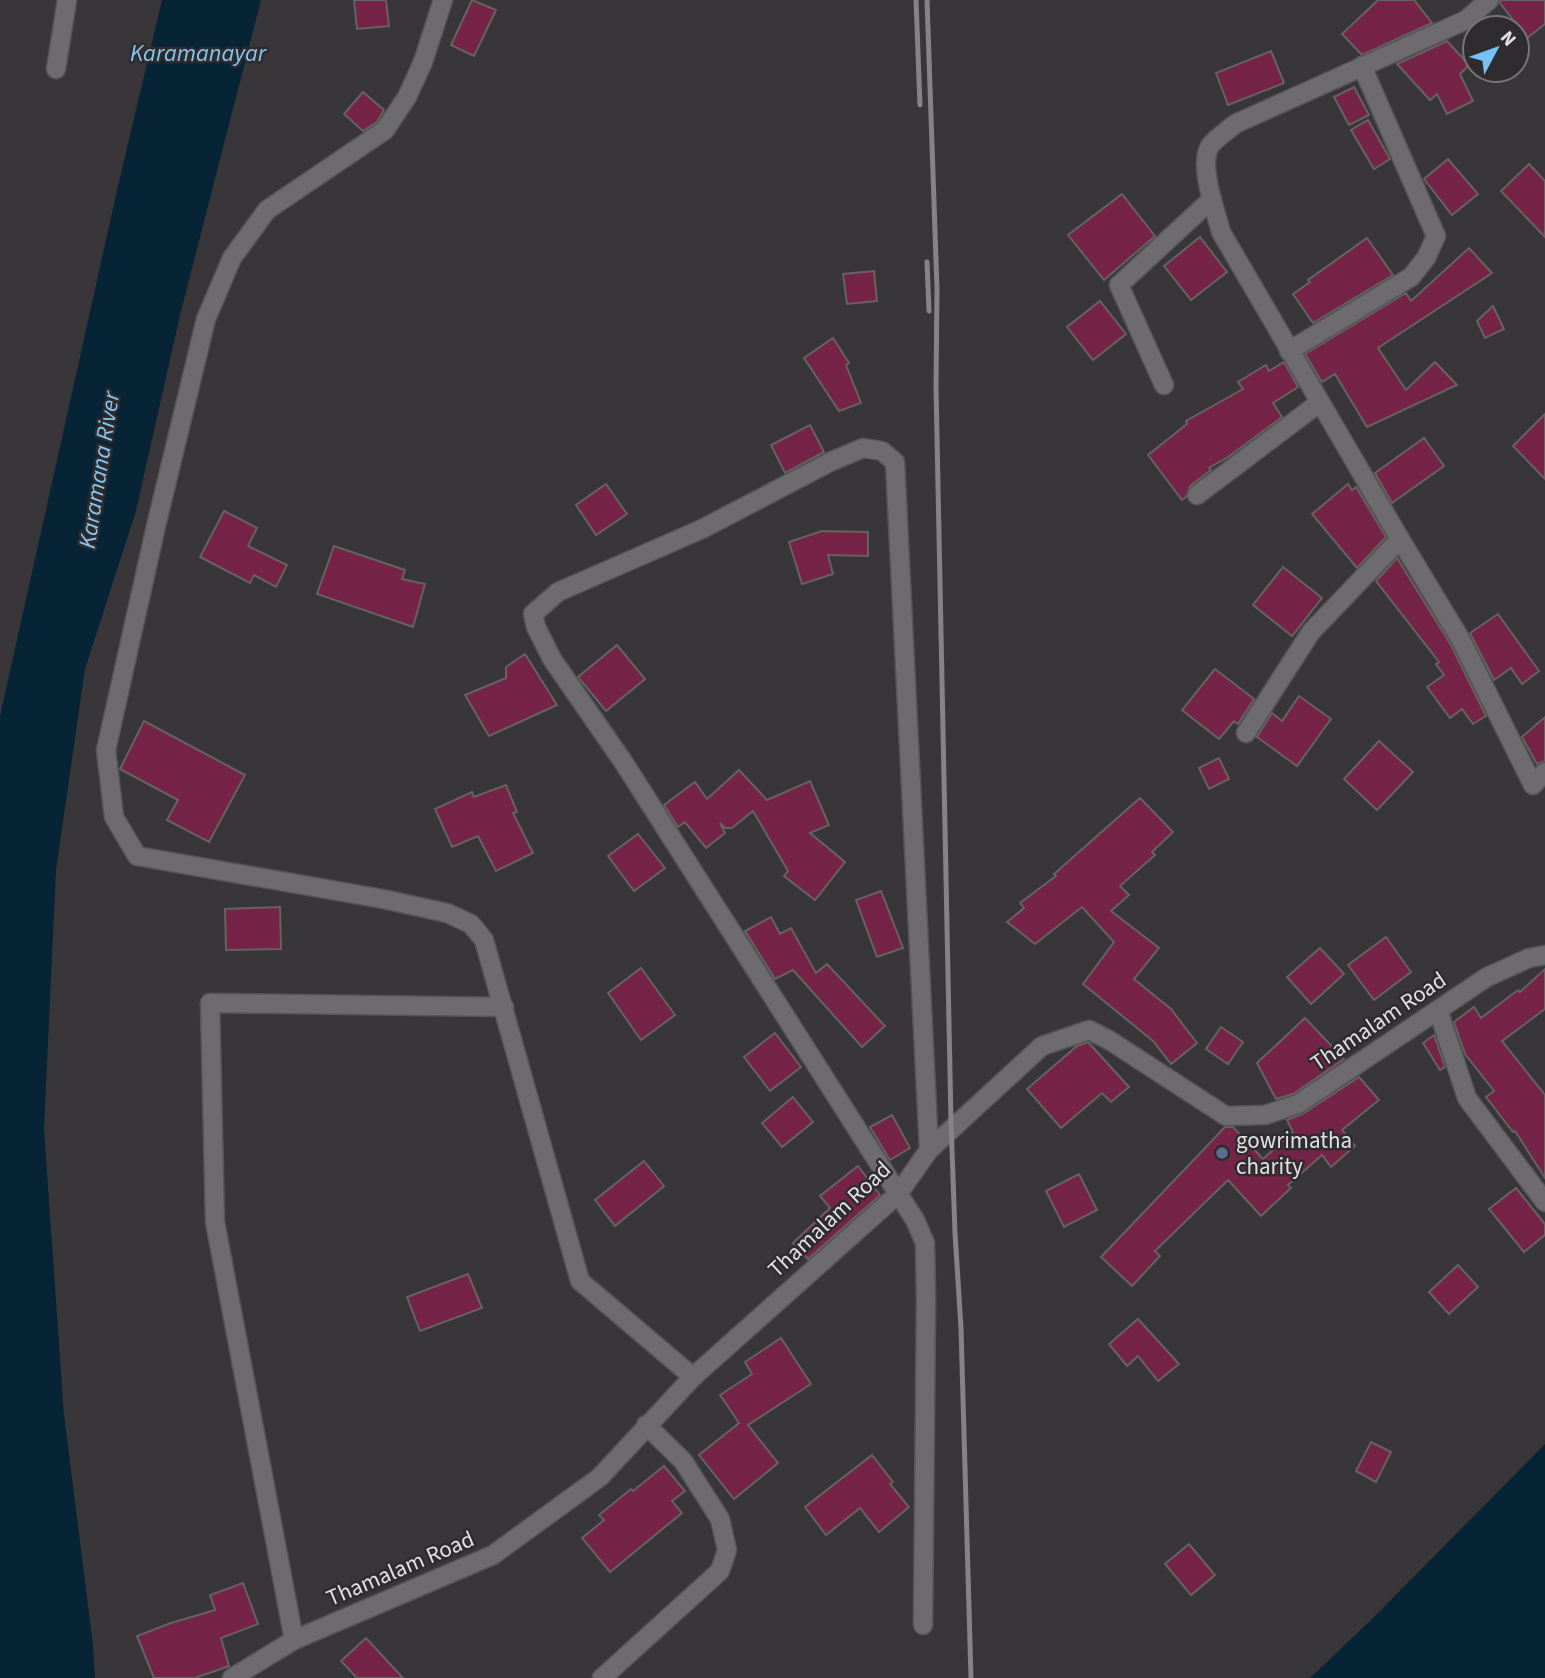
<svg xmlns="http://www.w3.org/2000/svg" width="1545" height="1678" font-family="'Source Sans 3',sans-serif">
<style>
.water{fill:#072436}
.building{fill:#752448;stroke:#666163;stroke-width:2}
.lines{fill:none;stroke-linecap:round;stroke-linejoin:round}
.minor-casing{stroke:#565456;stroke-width:21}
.tertiary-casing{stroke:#565456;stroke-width:21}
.minor{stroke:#6d6b6e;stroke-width:18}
.tertiary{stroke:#6d6b6e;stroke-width:18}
.rail{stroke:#858385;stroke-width:5}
.service-dot{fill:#5c6f8a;stroke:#2e2c2f;stroke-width:2.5}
.labels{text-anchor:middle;stroke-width:5;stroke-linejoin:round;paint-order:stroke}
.street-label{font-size:23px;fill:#e2e0e2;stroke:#2e2c2f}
.poi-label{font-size:23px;fill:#e2e0e2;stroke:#2e2c2f;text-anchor:start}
.water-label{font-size:24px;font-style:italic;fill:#86c7f1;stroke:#2e2c2f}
</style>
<rect width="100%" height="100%" fill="#383639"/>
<!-- water -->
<g class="water">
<path d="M162 0H261L180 315 136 511 85 669 56 870 44 1129 64 1415 93 1645 95 1678H0V716L118 186Z"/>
<path d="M1545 1444V1678H1310L1371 1620Z"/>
</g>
<!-- building -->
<g class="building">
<path d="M354 0H386L389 26 357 29Z"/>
<path d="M472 0 496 10 474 56 451 45Z"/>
<path d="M1378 0H1414L1432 23 1362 55 1342 34Z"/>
<path d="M1500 0H1545V24L1527 38 1500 3Z"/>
<path d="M1447 41 1469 65 1460 74 1473 101 1447 114 1437 94 1430 100 1397 64Z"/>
<path d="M1271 51 1284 83 1228 105 1216 73Z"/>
<path d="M1354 87 1369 115 1349 125 1334 97Z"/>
<path d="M363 92 384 110 377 122 363 131 344 114Z"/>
<path d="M1368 120 1390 159 1374 169 1351 130Z"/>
<path d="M1448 159 1478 194 1452 215 1424 179Z"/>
<path d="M1529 164 1545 181V237L1501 191Z"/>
<path d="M1122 194 1155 236 1104 280 1068 235Z"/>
<path d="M1200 237 1227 272 1191 300 1164 266Z"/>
<path d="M1367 238 1393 275 1313 323 1293 294 1310 282 1308 280Z"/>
<path d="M1469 248 1492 273 1378 348 1406 390 1435 362 1457 385 1367 427 1335 374 1322 382 1305 354 1406 293 1411 301Z"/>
<path d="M874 271 877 301 847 304 843 274Z"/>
<path d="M1100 301 1126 334 1093 360 1067 327Z"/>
<path d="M1493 306 1504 329 1485 338 1477 321Z"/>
<path d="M833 338 849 363 846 365 861 403 839 411 804 358Z"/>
<path d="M1284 362 1298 387 1273 403 1282 417 1228 457 1209 468 1211 470 1190 486 1186 497 1182 500 1148 455 1187 424 1186 421 1243 389 1238 382 1266 365 1269 371Z"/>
<path d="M1545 414V479L1513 446Z"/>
<path d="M810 425 824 452 785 473 771 445Z"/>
<path d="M1424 438 1444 466 1392 503 1375 473Z"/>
<path d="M606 484 627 514 596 535 576 505Z"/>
<path d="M1348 484 1352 490 1356 487 1386 537 1357 568 1312 514Z"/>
<path d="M224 511 257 528 248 546 287 565 276 587 254 575 250 583 200 557Z"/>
<path d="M822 531 868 532V556L828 555 833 574 802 584 789 542Z"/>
<path d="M334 546 405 570 402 579 425 584 413 627 317 594Z"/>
<path d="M1397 558 1451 645 1486 716 1473 724 1462 709 1450 718 1427 687 1444 675 1436 664 1439 662 1376 581Z"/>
<path d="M1283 567 1322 598 1292 636 1253 605Z"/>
<path d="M1498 614 1539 671 1522 684 1511 668 1494 680 1470 633Z"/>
<path d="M617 645 645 679 606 711 578 677Z"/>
<path d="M525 654 557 705 489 736 465 695 506 678V667Z"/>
<path d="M1215 669 1254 699 1238 724 1234 721 1219 739 1182 710Z"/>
<path d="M1299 696 1331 719 1297 766 1257 737 1272 713 1282 721Z"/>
<path d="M1545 717V761L1537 764 1522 737Z"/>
<path d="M144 721 245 775 209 842 167 820 178 800 120 769Z"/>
<path d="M1379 741 1413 772 1377 810 1344 779Z"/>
<path d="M1219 758 1229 779 1209 789 1199 768Z"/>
<path d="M739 770 767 800 810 781 829 825 810 833 845 862 815 900 784 876 788 871 753 811 732 828H725L720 823 725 833 706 848 685 822 678 827 664 805 695 782 707 799Z"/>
<path d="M506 785 517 812 513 813 533 853 496 871 478 836 452 847 435 809 472 792 474 797Z"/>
<path d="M1140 798 1173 832 1152 852 1155 855 1120 886 1129 895 1111 911 1159 948 1134 979 1171 1009 1197 1043 1171 1064 1153 1041 1083 984 1114 942 1082 907 1035 944 1007 922 1024 908 1020 903 1056 876 1054 874Z"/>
<path d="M638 834 665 868 634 891 608 856Z"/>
<path d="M881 891 903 948 877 957 856 900Z"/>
<path d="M280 907 281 949 226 950 225 909Z"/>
<path d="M771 917 780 934 791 928 816 973 827 964 885 1026 862 1047 793 970 775 979 745 931Z"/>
<path d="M1386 937 1411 972 1374 1000 1348 965Z"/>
<path d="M1320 948 1344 974 1311 1004 1287 977Z"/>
<path d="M641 968 675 1015 641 1040 608 993Z"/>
<path d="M1545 969V1009L1502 1041 1545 1095V1178L1515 1131 1513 1132 1486 1097 1494 1091 1465 1054 1454 1022 1474 1007 1481 1018 1518 990 1520 992Z"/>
<path d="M1305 1018 1344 1059 1293 1094 1276 1099 1257 1063Z"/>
<path d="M1221 1027 1243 1042 1228 1064 1206 1049Z"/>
<path d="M775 1033 801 1067 770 1091 744 1057Z"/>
<path d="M1434 1035 1445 1067 1440 1070 1423 1043Z"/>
<path d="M1088 1042 1129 1087 1111 1102 1102 1093 1061 1128 1027 1089 1077 1046Z"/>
<path d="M1359 1077 1379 1100 1342 1130 1355 1146 1331 1167 1322 1155 1288 1185 1291 1188 1261 1216 1228 1180 1155 1251 1160 1256 1132 1286 1101 1257 1225 1127H1233L1263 1159 1293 1132 1287 1120 1304 1113Z"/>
<path d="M793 1097 813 1122 782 1147 762 1123Z"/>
<path d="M892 1115 910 1148 890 1160 870 1127Z"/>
<path d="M644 1161 664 1186 615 1226 595 1200Z"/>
<path d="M858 1166 880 1195 808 1259 793 1243 830 1208 820 1196Z"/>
<path d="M1079 1174 1097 1210 1064 1227 1046 1191Z"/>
<path d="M1516 1188 1545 1224V1235L1524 1252 1489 1209Z"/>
<path d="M1458 1265 1478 1287 1449 1314 1429 1292Z"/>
<path d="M468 1274 482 1308 420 1331 407 1297Z"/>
<path d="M1138 1319 1179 1364 1158 1381 1138 1356 1127 1366 1109 1344Z"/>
<path d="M781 1338 811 1384 748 1425 778 1463 734 1499 699 1455 739 1423 720 1395 752 1374 745 1362Z"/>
<path d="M1371 1442 1391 1452 1376 1482 1356 1471Z"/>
<path d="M872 1455 893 1482 890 1484 909 1507 879 1532 860 1508 826 1535 805 1507Z"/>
<path d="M664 1466 685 1491 672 1501 682 1513 610 1572 582 1538 604 1520 599 1515 631 1489 633 1491Z"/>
<path d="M1189 1544 1215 1575 1191 1595 1165 1564Z"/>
<path d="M243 1583 258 1624 221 1638 229 1666 195 1678H154L137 1636 171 1623 215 1610 210 1595Z"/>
<path d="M366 1638 403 1678H357L341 1661Z"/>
</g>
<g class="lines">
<defs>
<g id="minor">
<path d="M443 0 423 62 407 97 385 130 267 210 232 258 206 319 156 526 106 750 114 817 137 856 383 899 447 913 471 924 484 940 580 1281 693 1377"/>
<path d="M56 69 67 0"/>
<path d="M1289 351 1411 277 1426 258 1436 236 1362 66"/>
<path d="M1164 385 1119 285 1212 199"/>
<path d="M1197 495 1319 403"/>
<path d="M1400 539 1461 640 1533 785 1545 772"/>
<path d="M1246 733 1311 632 1400 539 1221 232C1216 212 1198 165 1210 146 1216 138 1227 131 1235 124L1466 20 1489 0"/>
<path d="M1438 1010 1467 1098 1545 1202"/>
<path d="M923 1625 926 1299 925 1243 915 1220 624 763 552 659 536 627 533 614 558 592 702 529 830 462 863 448 882 451 895 462 929 1150"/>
<path d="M294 1640 215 1222 210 1003 504 1007"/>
<path d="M602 1678 720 1571 727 1550 720 1519 683 1461 646 1425"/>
</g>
<path id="tertiary" d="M232 1678 294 1640 493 1555 600 1477 693 1377 898 1194 929 1150 1042 1046 1089 1030 1109 1040 1226 1116 1265 1115 1298 1104 1487 977 1529 958 1545 955"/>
</defs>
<!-- minor casing -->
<use href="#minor" class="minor-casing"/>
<!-- tertiary casing -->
<use href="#tertiary" class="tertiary-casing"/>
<!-- minor -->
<use href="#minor" class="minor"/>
<!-- tertiary -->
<use href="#tertiary" class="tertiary"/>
<!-- rail -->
<g class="rail">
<path d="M916 0 920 105"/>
<path d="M927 0 937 289 936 387 951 1122 955 1233 961 1328 971 1678"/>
<path d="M927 262 929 311"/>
</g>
</g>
<!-- markers -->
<circle class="service-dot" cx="1222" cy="1153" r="7"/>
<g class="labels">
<!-- street labels -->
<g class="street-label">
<text transform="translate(1378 1021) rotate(-34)" y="8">Thamalam Road</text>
<text transform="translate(829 1219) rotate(-43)" y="8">Thamalam Road</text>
<text transform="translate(400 1568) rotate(-23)" y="8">Thamalam Road</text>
</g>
<!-- poi labels -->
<g class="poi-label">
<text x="1236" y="1148">gowrimatha<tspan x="1236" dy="26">charity</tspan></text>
</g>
<!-- water labels -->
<g class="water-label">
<text x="198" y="61">Karamanayar</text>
<text transform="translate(99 470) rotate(-81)" y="8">Karamana River</text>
</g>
</g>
<!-- north arrow -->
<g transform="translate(1496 49) rotate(49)"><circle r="33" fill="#2e2c2f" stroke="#767477" stroke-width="2"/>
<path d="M0-5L12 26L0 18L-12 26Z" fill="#76c0f7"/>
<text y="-10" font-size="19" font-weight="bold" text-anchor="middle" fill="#e2e0e2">N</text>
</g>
</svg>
